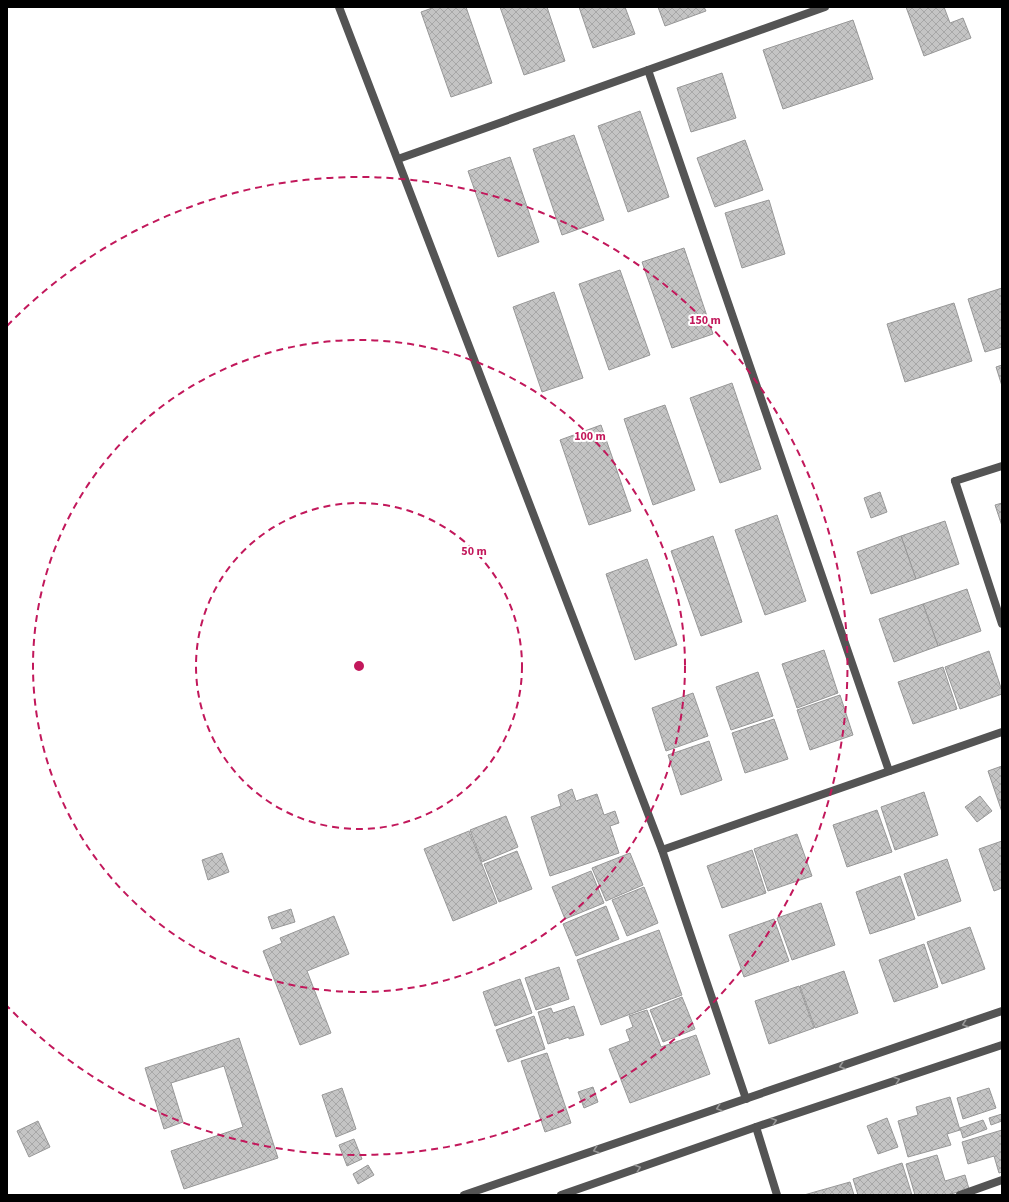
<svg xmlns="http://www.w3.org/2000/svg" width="1009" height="1202" font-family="'Source Sans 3',sans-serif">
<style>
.building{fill:url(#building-cross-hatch);stroke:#989898}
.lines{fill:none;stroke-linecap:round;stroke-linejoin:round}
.service{stroke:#545454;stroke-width:8}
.minor{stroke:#545454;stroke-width:8}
.tertiary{stroke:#545454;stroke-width:8}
.oneway{stroke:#989898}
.ring{fill:none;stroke:#c2185b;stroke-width:2;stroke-dasharray:7 5}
.centre{fill:#c2185b;stroke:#fff;stroke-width:2}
.ring-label{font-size:12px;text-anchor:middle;font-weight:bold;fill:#c2185b;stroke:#fff;stroke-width:4;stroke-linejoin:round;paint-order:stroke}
</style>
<defs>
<pattern id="building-cross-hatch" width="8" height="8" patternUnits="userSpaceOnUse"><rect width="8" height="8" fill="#c4c4c4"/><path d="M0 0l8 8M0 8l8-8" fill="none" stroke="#a7a7a7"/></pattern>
</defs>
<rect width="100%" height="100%" fill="#fff"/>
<!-- building -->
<g class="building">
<path d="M435 7H466L492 83 451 97 421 12Z"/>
<path d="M500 7H547L565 61 524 75Z"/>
<path d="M579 7H625L635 34 593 48Z"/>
<path d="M658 7H704L706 11 665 26Z"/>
<path d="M906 7H944L950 23 963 18 971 38 924 56Z"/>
<path d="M853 20 873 79 783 109 763 50Z"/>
<path d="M722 73 736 118 691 132 677 88Z"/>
<path d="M640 111 669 197 628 212 598 126Z"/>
<path d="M574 135 604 220 562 235 533 149Z"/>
<path d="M745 140 763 190 715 207 697 158Z"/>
<path d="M510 157 539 242 498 257 468 171Z"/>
<path d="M769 200 785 254 742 268 725 213Z"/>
<path d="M684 248 713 334 672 348 642 262Z"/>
<path d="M620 270 650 355 609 370 579 284Z"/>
<path d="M1002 288V347L985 352 968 299Z"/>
<path d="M554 292 583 378 542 392 513 307Z"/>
<path d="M954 303 972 361 905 382 887 324Z"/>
<path d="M1002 365V386L996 367Z"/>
<path d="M732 383 761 469 720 483 690 398Z"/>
<path d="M665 405 695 490 653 505 624 419Z"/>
<path d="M601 425 631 511 589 525 560 440Z"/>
<path d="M880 492 887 512 871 518 864 498Z"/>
<path d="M1002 503V526L995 505Z"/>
<path d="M777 515 806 601 765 615 735 530Z"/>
<path d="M945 521 959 564 916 579 901 536Z"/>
<path d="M713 536 742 622 701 636 671 551Z"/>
<path d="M901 536 916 579 871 594 857 552Z"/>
<path d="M647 559 677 645 635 660 606 574Z"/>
<path d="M967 589 981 631 938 646 923 604Z"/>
<path d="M923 604 938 646 894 662 879 619Z"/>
<path d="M824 650 838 693 797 708 782 664Z"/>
<path d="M989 651 1002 691V694L960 709 945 667Z"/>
<path d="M943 667 957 709 913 724 898 682Z"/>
<path d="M758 672 773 716 731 730 716 687Z"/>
<path d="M693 693 708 736 666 751 652 708Z"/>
<path d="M840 695 853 735 810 750 797 710Z"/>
<path d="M774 719 788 759 745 773 732 733Z"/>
<path d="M709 741 722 780 681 795 668 755Z"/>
<path d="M1002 766V812L988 771Z"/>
<path d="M572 789 576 801 597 794 604 815 615 811 619 823 610 826 619 853 550 876 531 817 561 806 558 795Z"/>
<path d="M924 792 938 835 895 850 881 807Z"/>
<path d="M980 796 992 811 977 822 965 807Z"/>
<path d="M877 810 892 852 847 867 833 825Z"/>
<path d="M506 816 518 847 482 862 470 830Z"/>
<path d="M469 831 497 903 453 921 424 849Z"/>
<path d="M797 834 812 876 768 891 754 849Z"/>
<path d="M1002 841V888L994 891 979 849Z"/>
<path d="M752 850 766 893 722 908 707 866Z"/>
<path d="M517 851 532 889 499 902 484 864Z"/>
<path d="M222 853 229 872 208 880 202 860Z"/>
<path d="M630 853 643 885 606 901 592 868Z"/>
<path d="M947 859 961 901 918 916 904 874Z"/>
<path d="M591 871 604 903 565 919 552 887Z"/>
<path d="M900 876 915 919 870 934 856 892Z"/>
<path d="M644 887 658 923 627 936 612 900Z"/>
<path d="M821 903 835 945 792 960 777 918Z"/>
<path d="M606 906 619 939 576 956 563 924Z"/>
<path d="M291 909 295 922 272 929 268 917Z"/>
<path d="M334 916 349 954 307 971 331 1033 300 1045 263 951 282 943 280 938Z"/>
<path d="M774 919 789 961 744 977 729 935Z"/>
<path d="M970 927 985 969 942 984 927 942Z"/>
<path d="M659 930 682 995 601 1025 577 960Z"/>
<path d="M924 944 938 987 894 1002 879 960Z"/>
<path d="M559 967 569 999 536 1010 525 978Z"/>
<path d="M844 971 858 1013 815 1028 800 986Z"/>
<path d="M520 979 532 1013 495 1026 483 992Z"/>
<path d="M799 986 814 1028 769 1044 755 1001Z"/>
<path d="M682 997 695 1029 663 1042 650 1010Z"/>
<path d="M574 1006 584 1035 569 1039V1037L548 1044 538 1012 551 1008 553 1013Z"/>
<path d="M647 1010 661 1047 696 1035 710 1074 630 1103 609 1049 630 1041 626 1030 633 1027 629 1016Z"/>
<path d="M534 1016 545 1049 508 1062 496 1030Z"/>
<path d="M239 1038 278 1158 184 1189 171 1151 243 1127 224 1066 171 1083 183 1122 164 1129 145 1068Z"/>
<path d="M547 1053 571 1123 545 1132 521 1061Z"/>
<path d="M593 1087 598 1102 584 1108 578 1092Z"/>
<path d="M342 1088 356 1129 336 1137 322 1095Z"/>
<path d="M989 1088 996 1108 963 1119 957 1098Z"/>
<path d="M950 1097 960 1130 947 1134 951 1145 908 1157 898 1121 918 1115 916 1107Z"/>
<path d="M1002 1114V1121L991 1125 989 1118Z"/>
<path d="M887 1118 898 1147 878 1154 867 1126Z"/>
<path d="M983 1120 987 1129 963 1138 960 1128Z"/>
<path d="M38 1121 50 1147 29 1157 17 1131Z"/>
<path d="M1002 1130V1172L999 1173 994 1156 968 1164 962 1142Z"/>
<path d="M354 1139 362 1159 347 1166 339 1145Z"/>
<path d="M937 1155 945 1181 965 1175 969 1189 947 1195H915L906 1164Z"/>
<path d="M902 1163 912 1195H858L853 1179Z"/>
<path d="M368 1165 374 1175 358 1184 353 1174Z"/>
<path d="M850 1182 854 1195H804Z"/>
</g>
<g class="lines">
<!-- service -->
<path class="service" d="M955 481 1002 624"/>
<!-- minor -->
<g class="minor">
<path d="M339 7 662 850 746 1099"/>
<path d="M648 70 889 771"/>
<path d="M398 159 825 7"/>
<path d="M955 481 1002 466"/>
<path d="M662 850 1002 732"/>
<path d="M756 1127 777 1195"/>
<path d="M960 1195 1002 1180"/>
</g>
<!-- tertiary -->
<g class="tertiary">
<path d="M464 1195 1002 1011"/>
<path d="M561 1195 756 1127 1002 1045"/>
</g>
</g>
<!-- one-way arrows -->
<defs><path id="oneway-chevron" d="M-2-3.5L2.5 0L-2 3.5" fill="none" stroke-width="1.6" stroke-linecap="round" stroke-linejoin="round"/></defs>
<g class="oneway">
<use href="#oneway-chevron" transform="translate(965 1024) rotate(161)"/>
<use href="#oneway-chevron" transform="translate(842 1066) rotate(161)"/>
<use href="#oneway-chevron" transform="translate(897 1080) rotate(-18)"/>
<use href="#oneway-chevron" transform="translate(719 1108) rotate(161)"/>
<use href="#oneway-chevron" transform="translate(774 1121) rotate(-18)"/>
<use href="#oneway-chevron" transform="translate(596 1150) rotate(161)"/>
<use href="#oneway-chevron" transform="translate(638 1168) rotate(-19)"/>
</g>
<!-- distance rings -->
<g class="ring">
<circle cx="359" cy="666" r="163"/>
<circle cx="359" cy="666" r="326"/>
<path d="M7 326A489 489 0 1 1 7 1006"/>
</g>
<circle cx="359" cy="666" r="6" class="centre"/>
<g class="ring-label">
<text x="705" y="324">150 m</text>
<text x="590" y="440">100 m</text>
<text x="474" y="555">50 m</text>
</g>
<!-- border -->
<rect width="1009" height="1202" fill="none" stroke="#000000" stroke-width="16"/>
</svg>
